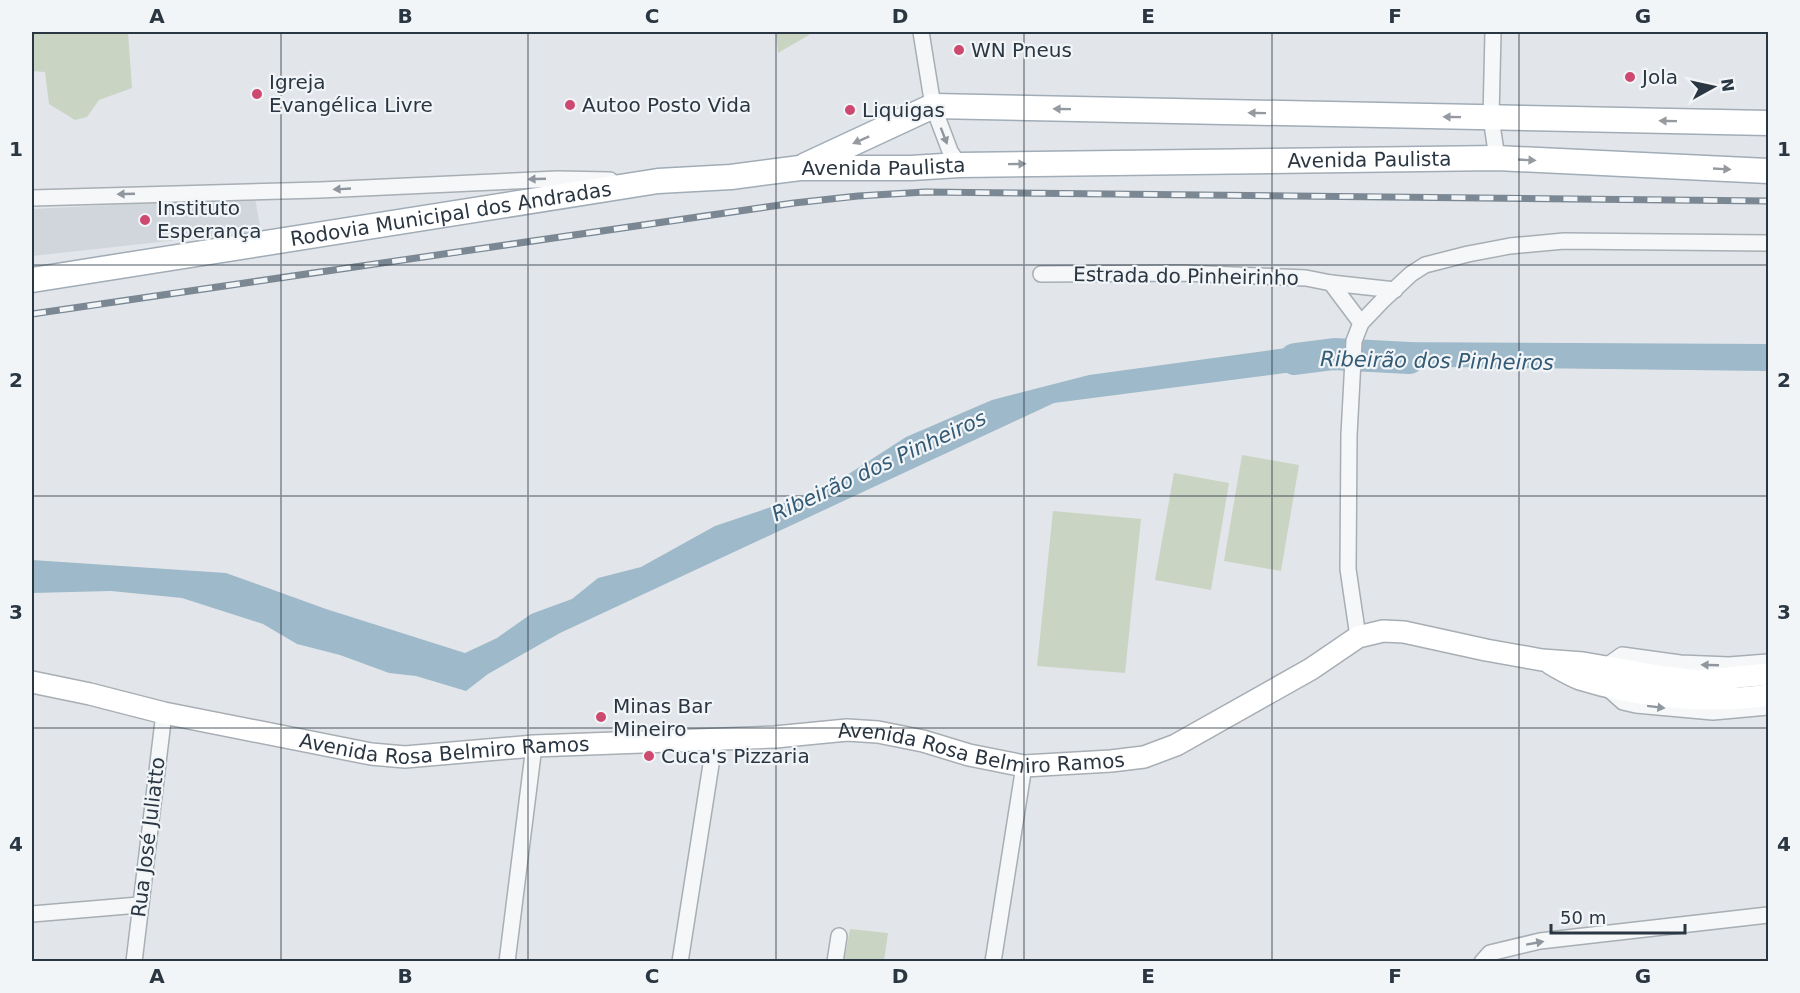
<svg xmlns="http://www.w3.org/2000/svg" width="1800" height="993" font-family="'DejaVu Sans',sans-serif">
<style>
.built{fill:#d0d6dc}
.green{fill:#cad4c3}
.water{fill:#9eb9ca}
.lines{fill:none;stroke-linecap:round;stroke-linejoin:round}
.river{stroke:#9eb9ca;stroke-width:32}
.minor-casing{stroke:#a7aeb4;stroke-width:18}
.secondary-casing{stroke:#a7aeb4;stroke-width:24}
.primary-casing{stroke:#a1acb6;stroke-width:27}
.minor{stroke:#f5f7f8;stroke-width:15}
.secondary{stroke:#fff;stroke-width:21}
.primary{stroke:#fff;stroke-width:24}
.rail-casing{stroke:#7b8894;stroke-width:7}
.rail{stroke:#f2f5f7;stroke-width:4.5;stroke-dasharray:14;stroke-linecap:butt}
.oneway{fill:#949aa0}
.oneway2{fill:#90969d}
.grid{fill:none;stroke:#2a3642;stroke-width:1.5;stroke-opacity:0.55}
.poi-dot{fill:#cd4970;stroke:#f2f5f7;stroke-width:2}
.labels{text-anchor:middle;stroke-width:4.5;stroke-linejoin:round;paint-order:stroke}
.poi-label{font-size:20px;fill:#2a3642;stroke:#f2f5f7;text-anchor:start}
.street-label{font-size:20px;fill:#2a3642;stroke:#f2f5f7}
.water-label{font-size:21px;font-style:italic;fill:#345b76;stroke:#f2f5f7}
.neatline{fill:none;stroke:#2a3642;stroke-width:2}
.grid-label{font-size:20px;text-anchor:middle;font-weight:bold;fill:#2a3642}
</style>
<rect width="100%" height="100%" fill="#e2e6ea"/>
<!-- built -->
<path class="built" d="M255 198 261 231 32 256V209Z"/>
<!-- green -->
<g class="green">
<path d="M32 32H128L132 88 99 100 87 117 75 120 49 104 45 72 32 71Z"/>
<path d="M776 32H808L809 35 778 53Z"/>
<path d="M1242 455 1299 465 1281 571 1224 561Z"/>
<path d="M1174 473 1229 483 1211 590 1155 580Z"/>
<path d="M1053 511 1141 519 1125 673 1037 666Z"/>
<path d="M850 929 888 933 884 961H844Z"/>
</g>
<!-- water -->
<g class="water">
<path d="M1337 341 1339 366 1054 403 560 633 488 674 466 691 416 676 389 673 340 655 297 644 263 624 182 598 111 591 32 593V560L226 573 326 609 465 653 497 638 531 614 572 599 598 578 641 567 715 526 827 488 906 437 992 400 1089 375Z"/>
<path d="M1373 342 1768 344V371L1363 366Z"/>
</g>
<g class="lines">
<!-- river -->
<path class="river" d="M1295 359 1334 354 1409 358"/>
<defs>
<g id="minor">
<path d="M921 32 933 106 950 151 959 165"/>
<path d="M1493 32 1491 118 1497 158"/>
<path d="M32 198 320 190 557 179 610 180"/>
<path d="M1041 274 1183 273 1306 278 1331 283 1361 323"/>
<path d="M1331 283 1395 290"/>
<path d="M1358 637 1348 569 1349 435 1354 341 1361 323 1382 301 1411 274 1425 265 1468 254 1510 246 1564 241 1768 243"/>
<path d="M1768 662 1729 665 1680 663 1622 655 1605 667 1604 685 1623 702 1636 705 1713 712 1768 707"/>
<path d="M32 914 139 905"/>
<path d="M134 962 164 713"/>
<path d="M507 962 534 746"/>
<path d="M680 962 715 739"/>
<path d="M835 962 839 936"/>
<path d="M993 962 1024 766"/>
<path d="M1482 962 1490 953 1540 941 1768 915"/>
</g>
<g id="secondary">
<path d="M1551 664C1560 669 1570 675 1580 679 1637 697 1709 704 1768 695"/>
<path id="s1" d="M32 682 90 694 164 713 371 754 405 757 534 746 775 737 847 730 878 732 923 741 969 755 1024 766 1111 761 1144 757 1176 745 1311 669 1358 637 1383 631 1404 632 1486 650 1542 660 1583 663 1665 677 1699 681 1768 674"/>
</g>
<g id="primary">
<path d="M806 165 933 106 1768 123"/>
<path id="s2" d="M32 280 658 181 731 177 800 168H911L959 165 1497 158 1768 171"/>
</g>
</defs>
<!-- minor casing -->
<use href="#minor" class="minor-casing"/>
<!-- secondary casing -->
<use href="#secondary" class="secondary-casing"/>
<!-- primary casing -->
<use href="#primary" class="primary-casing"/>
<!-- minor -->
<use href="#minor" class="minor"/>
<!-- secondary -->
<use href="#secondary" class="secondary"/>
<!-- primary -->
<use href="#primary" class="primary"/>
<defs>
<path id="rail" d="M32 314 794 203 858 196 925 192 1768 201"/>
</defs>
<!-- rail casing -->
<use href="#rail" class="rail-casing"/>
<!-- rail -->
<use href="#rail" class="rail"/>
</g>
<!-- one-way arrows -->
<defs><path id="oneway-solid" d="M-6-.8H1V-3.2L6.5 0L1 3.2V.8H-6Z" transform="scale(1.5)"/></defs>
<g class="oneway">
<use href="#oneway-solid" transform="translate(1062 109) rotate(-179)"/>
<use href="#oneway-solid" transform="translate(1257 113) rotate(-179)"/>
<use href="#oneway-solid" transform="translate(1452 117) rotate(-179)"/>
<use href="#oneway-solid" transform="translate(1668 121) rotate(-179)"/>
<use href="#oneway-solid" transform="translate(861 140) rotate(156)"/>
<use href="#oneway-solid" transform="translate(1527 160) rotate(3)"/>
<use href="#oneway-solid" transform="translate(1017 164) rotate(-1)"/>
<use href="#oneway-solid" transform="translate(1722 169) rotate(3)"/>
</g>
<g class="oneway2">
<use href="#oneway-solid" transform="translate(944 136) rotate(69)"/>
<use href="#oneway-solid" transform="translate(537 179) rotate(178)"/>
<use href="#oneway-solid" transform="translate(342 189) rotate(177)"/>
<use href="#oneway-solid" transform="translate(126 194) rotate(178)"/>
<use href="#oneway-solid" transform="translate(1710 665) rotate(-178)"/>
<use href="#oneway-solid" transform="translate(1656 707) rotate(7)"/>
<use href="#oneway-solid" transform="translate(1535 943) rotate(-10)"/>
</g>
<!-- grid -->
<path class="grid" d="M281 32V962M528 32V962M776 32V962M1024 32V962M1272 32V962M1519 32V962M32 265H1768M32 496H1768M32 728H1768"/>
<!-- markers -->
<g class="poi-dot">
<circle cx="959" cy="50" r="6"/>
<circle cx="1630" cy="77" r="6"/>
<circle cx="257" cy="94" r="6"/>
<circle cx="570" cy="105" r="6"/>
<circle cx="850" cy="110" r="6"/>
<circle cx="145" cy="220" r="6"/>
<circle cx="601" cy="717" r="6"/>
<circle cx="649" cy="756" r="6"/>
</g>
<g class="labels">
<!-- poi labels -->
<g class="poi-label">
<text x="971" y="57">WN Pneus</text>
<text x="1642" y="84">Jola</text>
<text x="269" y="89">Igreja<tspan x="269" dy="23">Evangélica Livre</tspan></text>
<text x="582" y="112">Autoo Posto Vida</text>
<text x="862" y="117">Liquigas</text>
<text x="157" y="215">Instituto<tspan x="157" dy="23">Esperança</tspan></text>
<text x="613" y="713">Minas Bar<tspan x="613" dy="23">Mineiro</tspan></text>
<text x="661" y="763">Cuca's Pizzaria</text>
</g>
<!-- street labels -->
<g class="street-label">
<text dy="7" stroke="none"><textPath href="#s2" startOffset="1346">Avenida Paulista</textPath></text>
<text dy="7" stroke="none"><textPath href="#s2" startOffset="860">Avenida Paulista</textPath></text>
<text dy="7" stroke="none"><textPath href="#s2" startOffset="424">Rodovia Municipal dos Andradas</textPath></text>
<text transform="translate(1186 276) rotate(1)" y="7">Estrada do Pinheirinho</text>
<text dy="7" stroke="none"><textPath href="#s1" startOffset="420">Avenida Rosa Belmiro Ramos</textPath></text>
<text dy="7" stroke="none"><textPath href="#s1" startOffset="960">Avenida Rosa Belmiro Ramos</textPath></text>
<text transform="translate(148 837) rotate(-83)" y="7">Rua José Juliatto</text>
</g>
<!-- water labels -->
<g class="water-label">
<text transform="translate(1437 361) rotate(1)" y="7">Ribeirão dos Pinheiros</text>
<text transform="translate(879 466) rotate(-25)" y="7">Ribeirão dos Pinheiros</text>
</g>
</g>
<!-- border -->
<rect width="1800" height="993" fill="none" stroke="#f2f5f7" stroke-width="66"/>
<!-- north arrow -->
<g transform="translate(1713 87) rotate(82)" stroke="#f2f5f7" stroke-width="4.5" paint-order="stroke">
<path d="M0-4.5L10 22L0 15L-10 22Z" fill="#2a3642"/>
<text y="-9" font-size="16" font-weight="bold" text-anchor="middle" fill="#2a3642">N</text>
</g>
<!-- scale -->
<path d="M1551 924v9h134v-9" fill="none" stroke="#2a3642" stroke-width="3"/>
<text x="1560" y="924" font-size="18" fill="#2a3642" stroke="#f2f5f7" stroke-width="4.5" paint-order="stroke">50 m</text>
<rect x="33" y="33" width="1734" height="927" class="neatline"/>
<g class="grid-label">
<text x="157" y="23">A</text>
<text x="405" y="23">B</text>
<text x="652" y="23">C</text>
<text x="900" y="23">D</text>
<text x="1148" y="23">E</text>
<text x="1395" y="23">F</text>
<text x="1643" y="23">G</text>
<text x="16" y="156">1</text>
<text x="1784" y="156">1</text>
<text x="16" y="387">2</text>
<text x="1784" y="387">2</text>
<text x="16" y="619">3</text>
<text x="1784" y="619">3</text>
<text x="16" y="851">4</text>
<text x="1784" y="851">4</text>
<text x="157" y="983">A</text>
<text x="405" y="983">B</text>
<text x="652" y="983">C</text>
<text x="900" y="983">D</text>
<text x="1148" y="983">E</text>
<text x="1395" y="983">F</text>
<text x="1643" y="983">G</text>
</g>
</svg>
